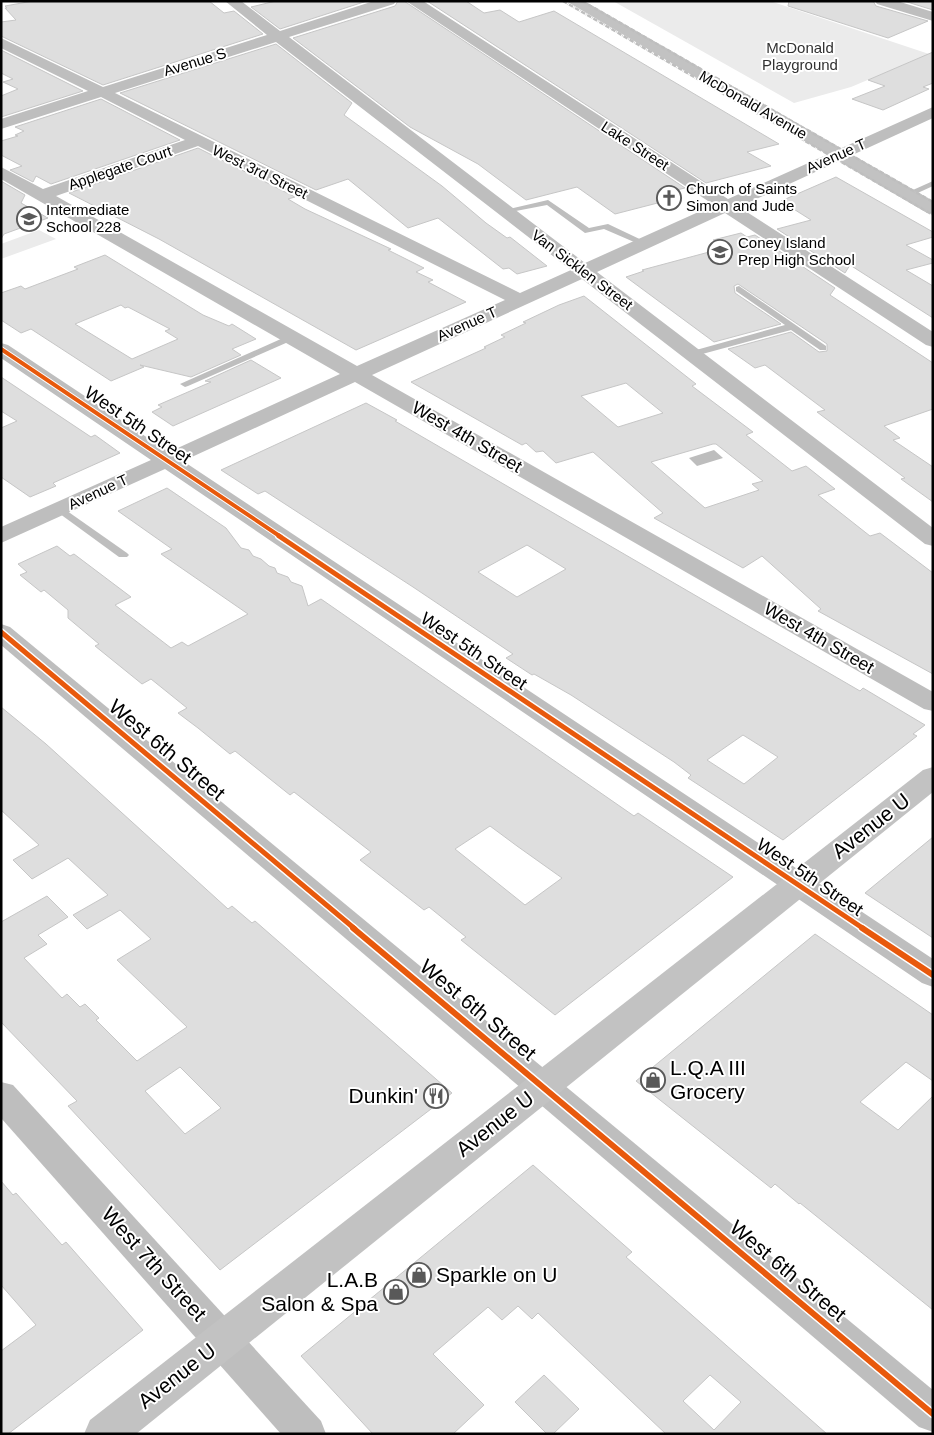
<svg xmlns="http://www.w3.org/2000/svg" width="934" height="1435" font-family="Arial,sans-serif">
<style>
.green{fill:#ebebeb}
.water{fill:#bdbdbd}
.building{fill:#dedede;stroke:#c6c6c6;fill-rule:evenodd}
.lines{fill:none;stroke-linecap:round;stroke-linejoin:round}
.service{fill:#bebebe;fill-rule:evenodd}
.minor{fill:#bebebe;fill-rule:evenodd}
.secondary{fill:#c2c2c2;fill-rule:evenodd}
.rail{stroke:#bebebe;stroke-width:2.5;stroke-dasharray:4.5 1 0.5 1;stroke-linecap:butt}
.cycleway-far2-casing{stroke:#fff;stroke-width:6}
.cycleway-far1-casing{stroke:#fff;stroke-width:8}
.cycleway-casing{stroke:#fff;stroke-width:9}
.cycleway-far2{stroke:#e8590c;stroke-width:4}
.cycleway-far1{stroke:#e8590c;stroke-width:5}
.cycleway{stroke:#e8590c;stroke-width:6}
.labels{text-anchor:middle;stroke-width:4;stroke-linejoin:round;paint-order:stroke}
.far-park-label{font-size:15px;fill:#313131;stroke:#fff}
.far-street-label{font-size:15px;fill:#000;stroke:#fff}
.far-poi-label{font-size:15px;fill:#000;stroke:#fff;text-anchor:start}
.street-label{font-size:18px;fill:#000;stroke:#fff}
.near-street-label{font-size:21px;fill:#000;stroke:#fff}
.near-poi-label{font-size:21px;fill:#000;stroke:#fff;text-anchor:start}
</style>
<rect width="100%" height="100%" fill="#fff"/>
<!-- green -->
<g class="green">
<path d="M613 1H770L929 54 851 87 794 103Z"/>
<path d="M39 230 56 239 1 259V244Z"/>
</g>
<!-- water -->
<path class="water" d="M714 450 723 458 697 466 689 458Z"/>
<!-- building -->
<g class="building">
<path d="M33 1H209L224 13 234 11 263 34 103 85 1 36V22L16 20 5 8H7L5 6Z"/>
<path d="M276 1H367L280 29 251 7Z"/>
<path d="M398 1H404L685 188 668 192 677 198 615 214 577 187 526 200 478 164 410 127 293 38 395 6Z"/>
<path d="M427 1H466L484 13 500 10 519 22 554 11 779 144 747 152 771 166 706 183Z"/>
<path d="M789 1H873L876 6 928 21 888 38 788 6Z"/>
<path d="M904 1H933V10Z"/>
<path d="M276 44 352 103 344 115 442 186 486 223 507 238 510 237 547 266 517 274 509 268 503 269 438 218 408 228 348 179 316 190 120 93Z"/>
<path d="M1 50 83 91 1 117V96L18 89 3 82 13 79 1 73Z"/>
<path d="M933 52V83L923 87 929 89 883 110 852 99 885 86 868 80Z"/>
<path d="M101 99 180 140 51 184 36 176 33 182 10 170 22 166 1 155V141L18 136 15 135 24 131 15 127Z"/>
<path d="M198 148 295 197 288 199 305 209 391 249 388 250 424 268 416 272 433 280 428 282 466 302 356 350 159 239 69 193Z"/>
<path d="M836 177 933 232V237L906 245 933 260V263L906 270 933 286V318L850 265 845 273 777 229 811 220 781 201Z"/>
<path d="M1 181 25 195 21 203 48 218 4 234 1 239Z"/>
<path d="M741 233 747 237 755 235 835 288 830 295 933 363V409L884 426 900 438 893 440 933 467V502L901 479 905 478 817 412 825 410 765 365 755 368 728 349 791 332 819 352 827 351V344L738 284 734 286 735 293 781 324 714 342 626 277 644 271 642 270 724 248 713 240Z"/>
<path d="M105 255 203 315 229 326 232 324 256 339 232 349 241 355 191 377 140 365 144 367 111 381 31 329 21 333 1 320V293L21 286 25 289 78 269 74 267ZM121 305 125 308 128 307 170 329 165 331 178 339 132 359 75 324Z"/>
<path d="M584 296 696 384 692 386 753 432 746 435 792 471 806 466 835 489 818 495 870 536 880 533 933 573V674L818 611 821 609 762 556 743 568 654 518 663 513 593 452 556 463 543 451 536 452 526 443 522 445 411 382 486 348 484 347 505 337 501 335 526 323 523 322 559 305ZM626 383 663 413 618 427 581 396ZM713 444H716L763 481 752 484 759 490 705 508 651 462Z"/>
<path d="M251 360 281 378 173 426 152 412 162 407 158 405 211 382 205 381Z"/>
<path d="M1 377 91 437 95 435 120 453 53 483 56 486 30 497 1 477V428L17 421 1 411Z"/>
<path d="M366 403 397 420 395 421 860 691 863 688 925 725 913 734 917 736 783 840 688 778 691 775 674 762 571 695 534 674 532 675 506 658 513 654 413 587 265 491 258 494 221 470ZM527 545 566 569 517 597 478 572ZM743 735 778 757 744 784 707 760Z"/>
<path d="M167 488 226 528 241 548 249 550 253 556 261 559 269 566 275 568 277 573 288 577 291 582 302 586 308 606 321 599 634 816 638 813 733 877 555 1015 461 940 466 937 429 907 424 910 360 860 371 852 294 792 290 795 235 751 230 754 198 728 178 713 187 708 151 679 142 684 95 646 99 644 68 618V610L44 590 41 592 20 575 27 572 18 564 57 546 70 556 74 554 131 597 115 605 171 648 182 642 188 646 248 614 161 554 172 549 118 511ZM490 826 517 846 562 878 525 905 455 849Z"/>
<path d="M1 707 46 744 228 909 232 906 252 923 255 921 452 1093 220 1270 68 1106 77 1101 1 1022V922L47 896 68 917 38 935 47 944 24 958 62 998 67 994 80 1007 85 1004 99 1018 96 1020 137 1061 187 1027 117 960 151 939 120 910 87 929 73 915 108 895 68 858 32 879 13 860 39 845 1 810ZM180 1067 221 1108 185 1134 145 1091Z"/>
<path d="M933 837V938L865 893Z"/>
<path d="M815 934 933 1015V1081L906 1062 860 1102 898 1130 933 1096V1310L800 1203 799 1204 775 1184 771 1188 636 1081Z"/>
<path d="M533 1165 632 1252 626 1257 827 1434H666L538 1313 532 1319 518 1306 502 1320 488 1307 433 1354 484 1405 453 1434H373L301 1356ZM710 1375 741 1402 714 1430 683 1401Z"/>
<path d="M1 1181 13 1195 16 1193 62 1245 66 1242 143 1330 8 1434H1V1351L36 1325 1 1285Z"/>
<path d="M544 1375 579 1409 553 1434H547L515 1402Z"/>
</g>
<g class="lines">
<!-- service -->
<g class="service">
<path d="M933 181V186L911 196 904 194Z"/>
<path d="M548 200 589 228 608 224 648 243 641 245 604 229 585 233 547 205 505 213 501 211Z"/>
<path d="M739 286 826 346V350H820L791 330 695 356H689V352L785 325 736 291V287Z"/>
<path d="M292 334 297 337 295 339 188 386 185 387 180 384Z"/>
<path d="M60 506 127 553 129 555 127 557H119L56 511 55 509Z"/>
</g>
<!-- minor -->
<g class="minor">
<path d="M225 1H241L280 31 374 1H396L394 4 289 37 585 263 714 205 406 1H423L728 199 933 107V118L739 207 933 332V347L926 345 725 213 597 272 933 528V546L925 544 582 279 372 375 933 692V711L924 709 355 382 183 461 933 959V987L922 983 165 469 1 543V527L151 460 1 358V343L8 345 169 452 340 374 1 179V167L43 189 185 140 101 97 1 129V119L88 91 1 48V38L103 87 267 35ZM276 42 571 270 520 293 115 93ZM198 146 505 300 357 366 56 196Z"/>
<path d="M875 1H897L933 12V21L877 4Z"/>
<path d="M1 624 10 627 933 1390V1432L919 1427 1 645Z"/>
<path d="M1 1082 13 1085 321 1421 326 1434H281L1 1118Z"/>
</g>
<!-- secondary -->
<g class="secondary">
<path d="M566 1H584L933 201V214L927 213Z"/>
<path d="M933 767V792L136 1434H84L90 1420 923 770Z"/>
</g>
<!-- rail -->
<g class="rail">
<path d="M563 1 933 215"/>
<path d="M582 1 933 202"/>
</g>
<defs>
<path id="cycleway-far2" d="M1 349 281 537"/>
<g id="cycleway-far1">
<path d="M279 536 864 929"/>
<path d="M1 632 355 929"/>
</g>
<g id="cycleway">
<path d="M353 928 933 1414"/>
<path d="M862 928 933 975"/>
</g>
</defs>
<!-- cycleway-far2 casing -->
<use href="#cycleway-far2" class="cycleway-far2-casing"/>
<!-- cycleway-far1 casing -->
<use href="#cycleway-far1" class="cycleway-far1-casing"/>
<!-- cycleway casing -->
<use href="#cycleway" class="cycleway-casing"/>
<!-- cycleway-far2 -->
<use href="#cycleway-far2" class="cycleway-far2"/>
<!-- cycleway-far1 -->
<use href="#cycleway-far1" class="cycleway-far1"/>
<!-- cycleway -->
<use href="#cycleway" class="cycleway"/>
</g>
<!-- icons -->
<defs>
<symbol id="church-ring" viewBox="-11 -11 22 22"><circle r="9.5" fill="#fff" stroke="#595959" stroke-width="1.5"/><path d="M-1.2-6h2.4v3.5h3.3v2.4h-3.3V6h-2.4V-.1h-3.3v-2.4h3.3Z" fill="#595959"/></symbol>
<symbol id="school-ring" viewBox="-11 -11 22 22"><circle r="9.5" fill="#fff" stroke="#595959" stroke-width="1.5"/><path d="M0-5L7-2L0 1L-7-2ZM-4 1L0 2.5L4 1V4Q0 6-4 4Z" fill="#595959"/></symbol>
<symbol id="shop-ring" viewBox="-11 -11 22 22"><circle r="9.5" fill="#fff" stroke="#595959" stroke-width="1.5"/><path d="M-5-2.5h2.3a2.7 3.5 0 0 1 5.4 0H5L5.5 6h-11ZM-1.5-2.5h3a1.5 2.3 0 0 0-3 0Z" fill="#595959"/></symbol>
<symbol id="restaurant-ring" viewBox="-11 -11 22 22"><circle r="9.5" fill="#fff" stroke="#595959" stroke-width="1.5"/><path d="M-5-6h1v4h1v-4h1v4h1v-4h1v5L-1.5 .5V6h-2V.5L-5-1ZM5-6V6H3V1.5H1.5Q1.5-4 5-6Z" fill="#595959"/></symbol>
</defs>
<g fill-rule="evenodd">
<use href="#church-ring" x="655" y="184" width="28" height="28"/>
<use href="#school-ring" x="15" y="205" width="28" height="28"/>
<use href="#school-ring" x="706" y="238" width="28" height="28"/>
<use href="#shop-ring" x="639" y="1066" width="28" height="28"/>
<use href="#restaurant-ring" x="422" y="1082" width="28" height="28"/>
<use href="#shop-ring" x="405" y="1261" width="28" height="28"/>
<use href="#shop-ring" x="382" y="1278" width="28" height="28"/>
</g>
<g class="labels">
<!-- far-park labels -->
<g class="far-park-label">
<text x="800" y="53">McDonald<tspan x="800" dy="17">Playground</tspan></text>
</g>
<!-- far-street labels -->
<g class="far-street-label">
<text transform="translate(195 62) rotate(-17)" y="5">Avenue S</text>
<text transform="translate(753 105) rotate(30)" y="5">McDonald Avenue</text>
<text transform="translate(635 146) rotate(33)" y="5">Lake Street</text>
<text transform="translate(836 156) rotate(-24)" y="5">Avenue T</text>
<text transform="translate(120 168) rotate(-19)" y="5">Applegate Court</text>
<text transform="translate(260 172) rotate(26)" y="5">West 3rd Street</text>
<text transform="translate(582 270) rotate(37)" y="5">Van Sicklen Street</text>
<text transform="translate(467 324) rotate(-24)" y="5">Avenue T</text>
<text transform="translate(98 492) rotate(-25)" y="5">Avenue T</text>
</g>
<!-- far-poi labels -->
<g class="far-poi-label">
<text x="686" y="194">Church of Saints<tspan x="686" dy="17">Simon and Jude</tspan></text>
<text x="46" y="215">Intermediate<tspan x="46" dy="17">School 228</tspan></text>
<text x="738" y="248">Coney Island<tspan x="738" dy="17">Prep High School</tspan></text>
</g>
<!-- street labels -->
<g class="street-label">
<text transform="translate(138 425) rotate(34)" y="6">West 5th Street</text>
<text transform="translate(467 437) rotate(30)" y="6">West 4th Street</text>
<text transform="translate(819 638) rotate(30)" y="6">West 4th Street</text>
<text transform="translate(474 651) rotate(34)" y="6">West 5th Street</text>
<text transform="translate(810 877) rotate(34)" y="6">West 5th Street</text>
</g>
<!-- near-street labels -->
<g class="near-street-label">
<text transform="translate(167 750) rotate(40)" y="7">West 6th Street</text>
<text transform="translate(871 826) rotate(-38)" y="7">Avenue U</text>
<text transform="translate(478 1010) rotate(40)" y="7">West 6th Street</text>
<text transform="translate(495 1124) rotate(-38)" y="7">Avenue U</text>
<text transform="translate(154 1264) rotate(48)" y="7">West 7th Street</text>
<text transform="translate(788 1271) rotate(40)" y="7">West 6th Street</text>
<text transform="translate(177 1376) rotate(-38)" y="7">Avenue U</text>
</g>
<!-- near-poi labels -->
<g class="near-poi-label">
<text x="670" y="1075">L.Q.A III<tspan x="670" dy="24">Grocery</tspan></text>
<text x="418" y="1103" text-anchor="end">Dunkin'</text>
<text x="436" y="1282">Sparkle on U</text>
<text x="378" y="1287" text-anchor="end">L.A.B<tspan x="378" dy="24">Salon &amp; Spa</tspan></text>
</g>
</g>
<!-- border -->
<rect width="934" height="1435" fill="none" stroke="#000000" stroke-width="5"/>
</svg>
